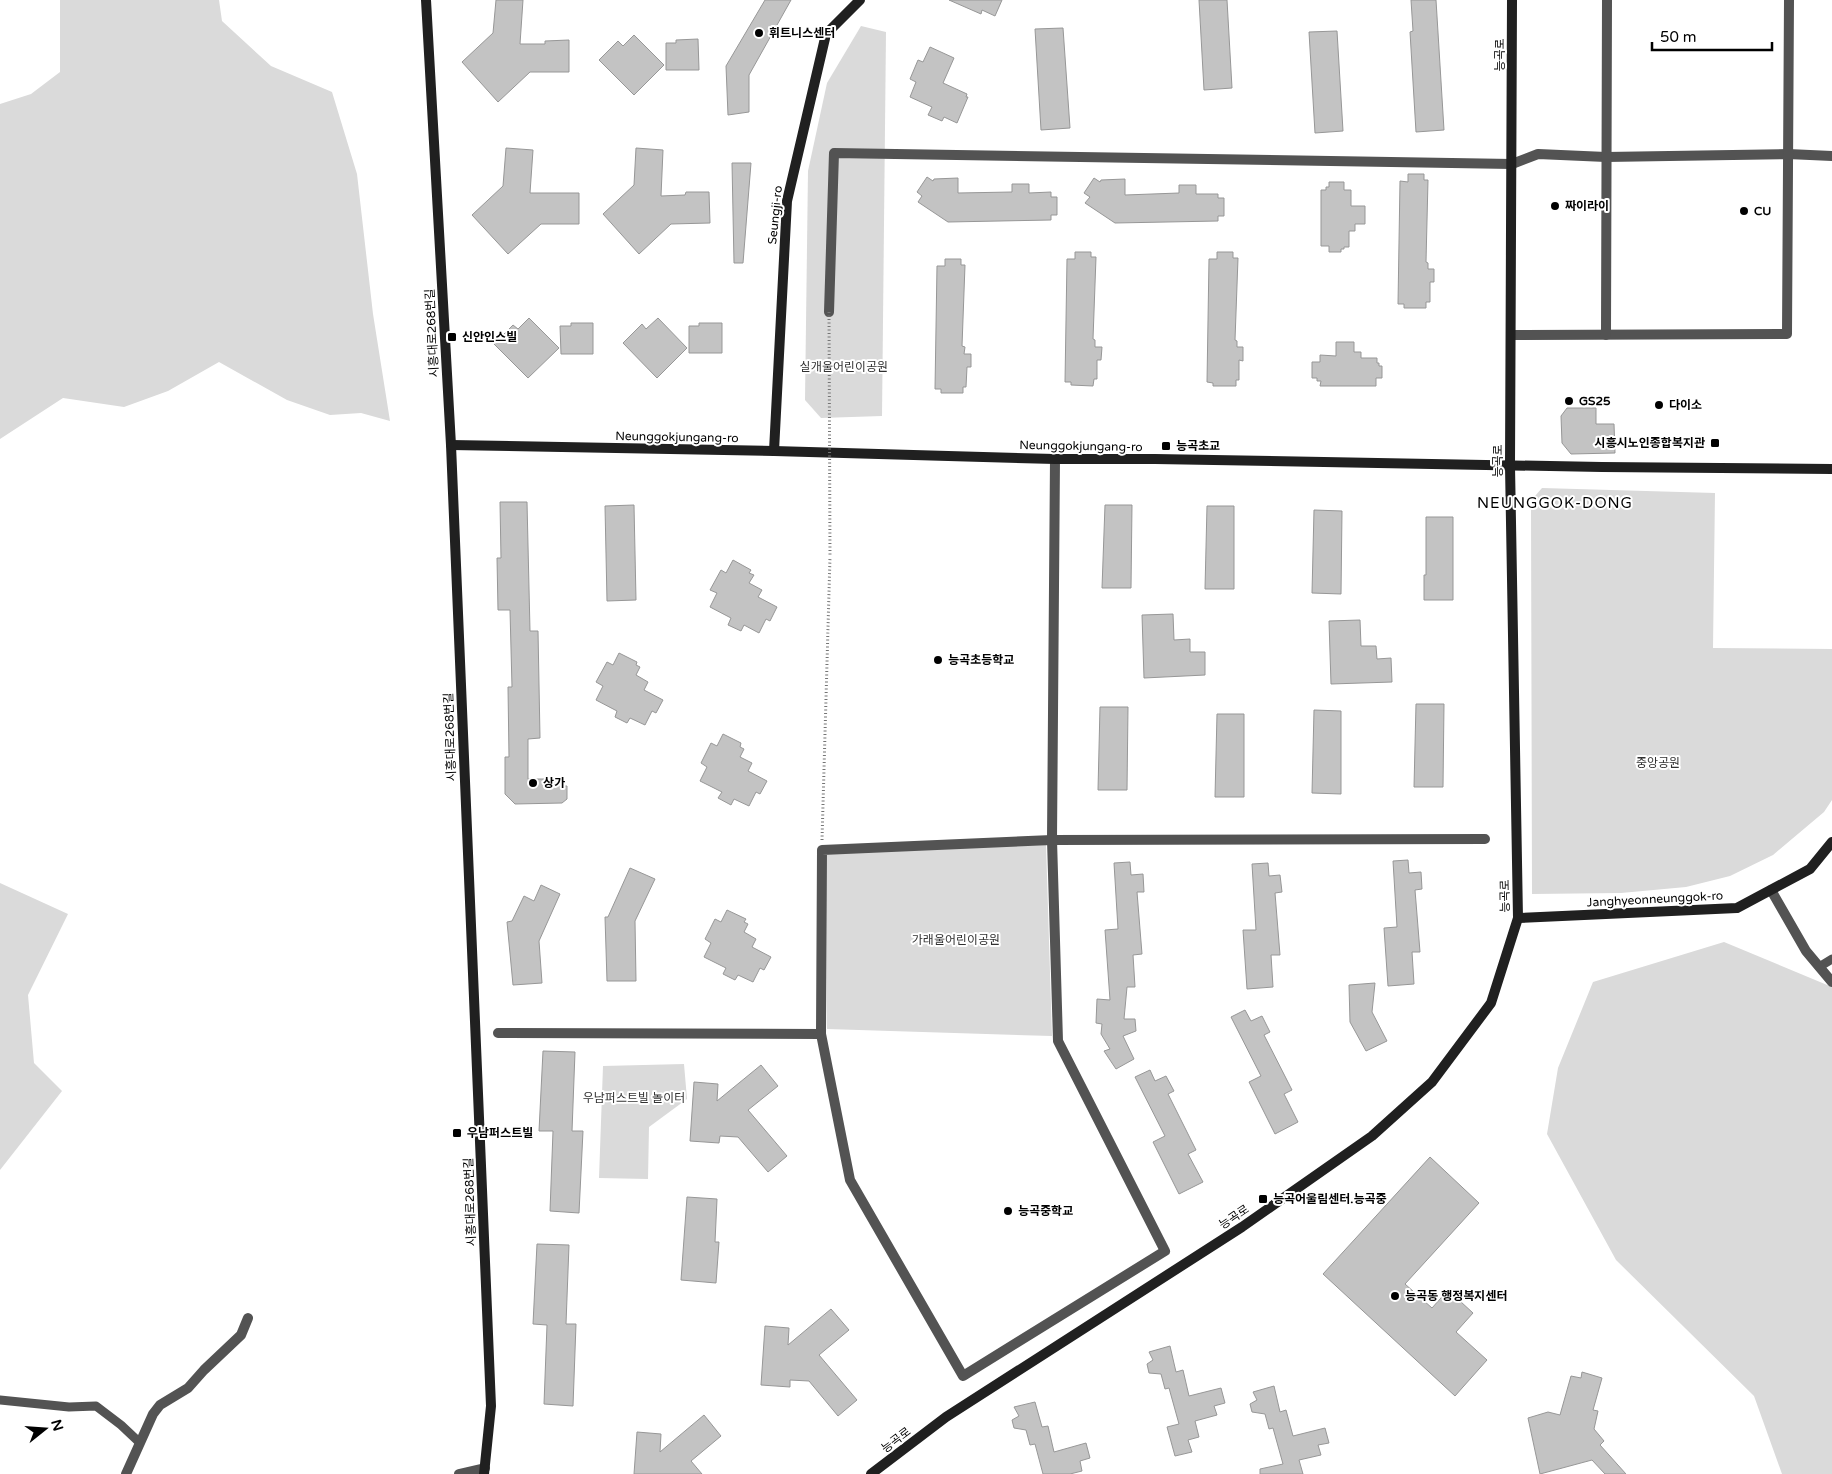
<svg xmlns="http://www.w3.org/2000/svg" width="1832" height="1474" font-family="'Varela Round','Noto Sans KR',sans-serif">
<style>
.green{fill:#dadada}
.building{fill:#c3c3c3;stroke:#979797}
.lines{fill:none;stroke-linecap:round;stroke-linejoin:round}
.path{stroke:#757575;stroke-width:3;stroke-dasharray:1 2.5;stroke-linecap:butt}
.lane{stroke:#535353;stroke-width:9}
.street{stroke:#535353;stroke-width:10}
.secondary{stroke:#202020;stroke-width:10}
.path-bridge{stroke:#757575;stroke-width:3;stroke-dasharray:1 2.5;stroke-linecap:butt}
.poi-dot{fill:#000;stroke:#fff;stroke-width:2}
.labels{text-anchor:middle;stroke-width:4;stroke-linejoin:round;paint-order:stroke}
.poi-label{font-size:12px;font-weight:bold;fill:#000;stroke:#fff;text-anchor:start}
.street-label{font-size:12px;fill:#000;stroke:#fff}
.park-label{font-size:12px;fill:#313131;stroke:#fff}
.quarter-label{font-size:15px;letter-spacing:1px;fill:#000;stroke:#fff}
</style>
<rect width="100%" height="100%" fill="#fff"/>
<!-- green -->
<g class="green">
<path d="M60 0H219L222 21 271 66 332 92 357 174 373 314 390 421 361 413 330 415 287 400 219 362 168 391 124 407 63 398 0 439V104L31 94 60 72Z"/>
<path d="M861 26 886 32 882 416 821 418 805 400 808 171 827 83Z"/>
<path d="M1542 488 1715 493 1713 648 1832 649V800L1824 812 1773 855 1730 876 1686 887 1621 893 1532 894 1531 509 1535 496Z"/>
<path d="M1046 845 1052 1036 827 1029 826 851Z"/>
<path d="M0 883 68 914 28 995 34 1063 62 1091 0 1170Z"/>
<path d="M1724 942 1832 987V1474H1782L1754 1396 1616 1260 1547 1134 1558 1068 1593 982Z"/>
<path d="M684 1064 687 1099 649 1127 648 1179 599 1178 603 1066Z"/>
</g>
<!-- building -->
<g class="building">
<path d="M496 0H523L520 44H545V41L569 40V72H530L498 102 462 62 493 33Z"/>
<path d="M765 0H791L749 75V112L728 115 726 66Z"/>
<path d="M949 0H1002L995 16 982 10 981 14Z"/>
<path d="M1199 0H1227L1232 88 1204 90Z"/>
<path d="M1411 0H1436L1444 130 1416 132 1410 32 1413 31Z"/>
<path d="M1063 28 1070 128 1041 130 1035 29Z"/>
<path d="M1337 31 1343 131 1315 133 1309 32Z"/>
<path d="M634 35 664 65 634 95 599 60 618 41 623 46Z"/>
<path d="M698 39 699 70H666V43H676V40Z"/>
<path d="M930 47 954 58 943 83 967 94 966 97H968L957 123 944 117 942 121 928 115 932 107 910 97 916 82 910 79 918 60 923 62Z"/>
<path d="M506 148 533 150 530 193H579V224H541L508 254 472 215 503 186Z"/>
<path d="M636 148 663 150 661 196 685 195 686 192H709L710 223 671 224 639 254 603 214 634 185Z"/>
<path d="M732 163H751L743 263H734Z"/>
<path d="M1408 174H1424V180H1428L1426 262 1428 263V269H1434V282H1430V302H1426V308H1404V304H1398L1400 181 1408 182Z"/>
<path d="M927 177 933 181 934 179 958 178V193L1012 192V184H1029V193L1051 192V197H1057V215H1051V220L948 222 918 202 922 196 917 192Z"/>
<path d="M1094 178 1100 182 1101 180 1125 179V195L1179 193V185H1196V194H1218V198H1224V216H1218V221L1115 223 1085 203 1090 197 1084 193Z"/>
<path d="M1329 182H1344V190H1351V206H1365V224H1355V231H1349V247H1344V249H1341V252H1329V246H1321V190H1326V187H1329Z"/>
<path d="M1075 252H1091V257H1096L1093 339 1095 340V347H1102L1101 360H1097V379H1094L1093 386 1071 385V382H1065L1067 259H1075Z"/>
<path d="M1217 252H1233V258H1238L1235 340 1237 341V347H1243V361L1239 360V380H1236V386H1213V383L1207 382 1209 259H1217Z"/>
<path d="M945 259H961V265H965L962 346 965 347 964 354H971V367H967L966 387H963V393H941V389H935L937 266H945Z"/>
<path d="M529 318 559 348 528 378 494 344 513 325 518 329Z"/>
<path d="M658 318 687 348 657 378 623 343 642 324 646 329Z"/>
<path d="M571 323H593V354H561L560 326H571Z"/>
<path d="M699 323H722V353H689V326H699Z"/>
<path d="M1336 342H1354V352H1361V358H1377V363H1379V366H1382V378H1376V386H1320L1321 381H1317V378H1312V362H1320V355L1336 356Z"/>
<path d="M1567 408H1596V424H1614L1615 453 1571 454 1562 443 1561 416Z"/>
<path d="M500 502H527L530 631H538L540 738 528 739V779H562L561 786H567V799L562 803 515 804 505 794V757H509L508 687H512L510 610H498L497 558H501Z"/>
<path d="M634 505 636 600 607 601 605 506Z"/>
<path d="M1105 505H1132L1131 588H1102Z"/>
<path d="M1207 506H1234V589H1205Z"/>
<path d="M1314 510 1342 511 1341 594 1312 593Z"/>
<path d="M1426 517H1453V600H1424V575H1426Z"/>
<path d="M733 560 751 570 749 573 754 575 749 583 762 590 758 597 777 607 770 621 766 619 759 633 744 625 741 631 728 625 731 618 710 607 717 593 710 590 721 570 726 573Z"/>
<path d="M1173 614 1174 640 1190 639V652H1205V675L1144 678 1142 615Z"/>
<path d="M1360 620 1361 646H1376L1377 659 1391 658 1392 682 1331 684 1329 621Z"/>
<path d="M619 653 637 662 636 665 640 667 636 675 648 682 644 690 663 700 656 713 652 711 645 725 630 718 627 723 615 717 617 711 596 700 603 686 596 682 607 662 613 665Z"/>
<path d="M1416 704H1444L1443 787H1414Z"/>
<path d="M1100 707H1128L1127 790H1098Z"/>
<path d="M1314 710 1341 711V794L1312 793Z"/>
<path d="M1217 714H1244V797H1215Z"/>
<path d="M723 734 741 743 740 747 744 749 740 757 752 763 748 771 767 781 760 794 756 792 749 806 734 799 731 805 718 798 722 792 700 781 707 767 701 763 711 743 717 746Z"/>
<path d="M1408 860 1409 873 1421 872 1422 889 1415 890 1420 952H1412L1414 984 1388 986 1384 928 1397 927 1393 861Z"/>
<path d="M1130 862 1131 875 1143 874 1144 892H1137L1142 954 1133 955 1135 987H1127L1124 1019H1135L1136 1031 1123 1036 1134 1059 1116 1069 1104 1051 1110 1049 1101 1034 1102 1024 1096 1023 1097 999 1110 1000 1105 930 1118 929 1114 863Z"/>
<path d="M1268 863 1269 876 1280 875 1282 892 1275 893 1280 955H1271L1273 987 1247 989 1243 930H1256L1252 864Z"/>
<path d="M630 868 655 879 635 921 636 981H607L605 917H608Z"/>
<path d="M541 885 560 894 539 941 542 983 513 985 507 922 512 921 524 896 534 901Z"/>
<path d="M727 910 746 919 744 922 748 924 744 932 756 939 752 947 771 957 764 970 760 968 753 982 738 975 735 980 723 974 726 968 704 957 711 943 705 939 715 919 721 922Z"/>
<path d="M1375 983 1372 1012 1387 1041 1366 1051 1350 1022 1349 985Z"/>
<path d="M1245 1010 1251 1021 1262 1016 1270 1032 1264 1035 1292 1090 1284 1094 1298 1122 1275 1134 1249 1082 1261 1076 1231 1017Z"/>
<path d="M543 1051 575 1052 572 1131H583L579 1213 550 1211 553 1131H539Z"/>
<path d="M761 1065 778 1086 748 1110 787 1156 768 1172 738 1137 720 1136 719 1143 690 1141 694 1082 718 1084 717 1101Z"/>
<path d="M1150 1070 1155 1081 1166 1076 1174 1091 1168 1094 1196 1150 1188 1154 1203 1182 1179 1194 1153 1142 1165 1136 1135 1077Z"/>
<path d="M1430 1157 1479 1203 1405 1284 1432 1308 1448 1290 1473 1313 1456 1332 1487 1360 1455 1396 1323 1274Z"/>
<path d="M687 1197 717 1199 715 1242H719L716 1283 681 1280Z"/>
<path d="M537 1244 569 1245 566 1324H576L573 1406 544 1404 547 1325 533 1324Z"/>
<path d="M831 1309 849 1330 819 1355 857 1400 838 1416 809 1381 790 1380V1387L761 1385 765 1326 789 1328 788 1345Z"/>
<path d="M1170 1346 1176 1372 1183 1370 1189 1396 1221 1388 1225 1403 1214 1406 1217 1415 1195 1421 1199 1437 1188 1440 1192 1452 1175 1456 1167 1427 1179 1424 1169 1388 1165 1389 1161 1374 1149 1373 1147 1364 1153 1360 1149 1352Z"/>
<path d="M1582 1372 1602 1378 1593 1410 1598 1411 1594 1429 1604 1441 1600 1445 1626 1474H1605L1592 1460 1540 1474 1528 1418 1548 1412 1560 1415 1571 1376 1581 1378Z"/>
<path d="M1274 1386 1280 1412 1286 1410 1293 1436 1325 1428 1329 1443 1318 1445 1321 1455 1299 1460 1303 1474H1260V1469L1283 1464 1273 1428 1269 1429 1265 1414 1252 1412 1250 1404 1257 1400 1253 1392Z"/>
<path d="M1035 1402 1042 1427 1048 1426 1054 1452 1086 1443 1090 1458 1080 1461 1082 1471 1070 1474H1043L1035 1444 1030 1445 1026 1430 1014 1428 1012 1420 1019 1416 1014 1407Z"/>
<path d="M704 1415 721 1436 691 1461 702 1474H634L637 1432 661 1434 660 1452Z"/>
</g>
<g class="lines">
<!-- path -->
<path class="path" d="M822 840 830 557"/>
<!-- lane -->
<g class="lane">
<path d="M1819 967 1832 959"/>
<path d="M0 1400 69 1407 96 1406 121 1425 139 1442"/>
</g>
<!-- street -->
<g class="street">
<path d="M829 312 834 153 1512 164 1538 154 1606 157 1788 154 1832 156"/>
<path d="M1511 335 1787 334 1789 0"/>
<path d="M1606 335 1607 0"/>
<path d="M1771 890 1806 951 1832 982"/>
<path d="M498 1033 821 1034 822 850 1052 840 1485 839"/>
<path d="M821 1034 850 1180 963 1376 1165 1251 1058 1041 1052 840 1055 459"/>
<path d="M126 1474 153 1414 160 1405 188 1388 204 1370 241 1335 248 1318"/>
<path d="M459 1474 485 1468"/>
</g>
<!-- secondary -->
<g class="secondary">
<path d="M426 0 451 445 491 1406 484 1474"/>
<path d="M451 445 774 451 1055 459H1155L1602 467 1832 469"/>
<path d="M774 451 787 201 826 34 860 0"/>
<path d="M1518 918 1737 908 1810 869 1832 842"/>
<path d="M871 1474 946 1417 1242 1227 1372 1136 1432 1082 1491 1003 1518 918 1510 466 1512 0"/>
</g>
<!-- path-bridge -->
<path class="path-bridge" d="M829 312 830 557"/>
</g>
<!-- markers -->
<g class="poi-dot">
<circle cx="759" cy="33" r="5"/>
<circle cx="1555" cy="206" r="5"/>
<circle cx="1744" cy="211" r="5"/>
<rect x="447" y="332" width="10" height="10" rx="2.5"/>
<circle cx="1569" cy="401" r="5"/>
<circle cx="1659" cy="405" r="5"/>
<rect x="1710" y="438" width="10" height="10" rx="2.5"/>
<rect x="1161" y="441" width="10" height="10" rx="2.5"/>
<circle cx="938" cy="660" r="5"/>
<circle cx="533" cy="783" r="5"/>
<rect x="452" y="1128" width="10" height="10" rx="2.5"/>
<rect x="1258" y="1194" width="10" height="10" rx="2.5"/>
<circle cx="1008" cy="1211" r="5"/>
<circle cx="1395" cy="1296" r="5"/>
</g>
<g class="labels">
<!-- poi labels -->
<g class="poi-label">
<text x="769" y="37">휘트니스센터</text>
<text x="1565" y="210">짜이라이</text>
<text x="1754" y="215">CU</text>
<text x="462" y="341">신안인스빌</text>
<text x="1579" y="405">GS25</text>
<text x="1669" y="409">다이소</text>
<text x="1705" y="447" text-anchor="end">시흥시노인종합복지관</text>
<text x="1176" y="450">능곡초교</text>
<text x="948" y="664">능곡초등학교</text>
<text x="543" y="787">상가</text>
<text x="467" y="1137">우남퍼스트빌</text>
<text x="1273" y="1203">능곡어울림센터.능곡중</text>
<text x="1018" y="1215">능곡중학교</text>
<text x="1405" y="1300">능곡동 행정복지센터</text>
</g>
<!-- street labels -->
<g class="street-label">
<text transform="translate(1500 55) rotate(-90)" y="4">능곡로</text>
<text transform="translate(775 215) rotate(-84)" y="4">Seungji-ro</text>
<text transform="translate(432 333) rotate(-93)" y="4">시흥대로268번길</text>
<text transform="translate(677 437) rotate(1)" y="4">Neunggokjungang-ro</text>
<text transform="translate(1081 446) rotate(1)" y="4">Neunggokjungang-ro</text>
<text transform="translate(1498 461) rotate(-90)" y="4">능곡로</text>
<text transform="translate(450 737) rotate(-92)" y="4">시흥대로268번길</text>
<text transform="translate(1505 896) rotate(-91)" y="4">능곡로</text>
<text transform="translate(1655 899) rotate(-3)" y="4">Janghyeonneunggok-ro</text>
<text transform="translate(470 1202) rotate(-92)" y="4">시흥대로268번길</text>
<text transform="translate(1234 1217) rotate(-34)" y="4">능곡로</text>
<text transform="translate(896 1440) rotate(-37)" y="4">능곡로</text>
</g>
<!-- park labels -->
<g class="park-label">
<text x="844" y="371">실개울어린이공원</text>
<text x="1658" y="767">중앙공원</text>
<text x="956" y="944">가래울어린이공원</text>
<text x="634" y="1102">우남퍼스트빌 놀이터</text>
</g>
<!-- quarter labels -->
<g class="quarter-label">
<text x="1555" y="508">NEUNGGOK-DONG</text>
</g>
</g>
<!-- north arrow -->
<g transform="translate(45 1429) rotate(73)" stroke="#ffffff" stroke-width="4" paint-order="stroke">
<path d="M0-4L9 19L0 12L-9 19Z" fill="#000000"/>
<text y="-8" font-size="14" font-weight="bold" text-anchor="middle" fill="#000000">N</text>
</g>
<!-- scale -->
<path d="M1652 42v8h120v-8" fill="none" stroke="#000000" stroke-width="2.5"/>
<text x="1660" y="42" font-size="15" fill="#000000" stroke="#ffffff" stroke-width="4" paint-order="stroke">50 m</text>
</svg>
